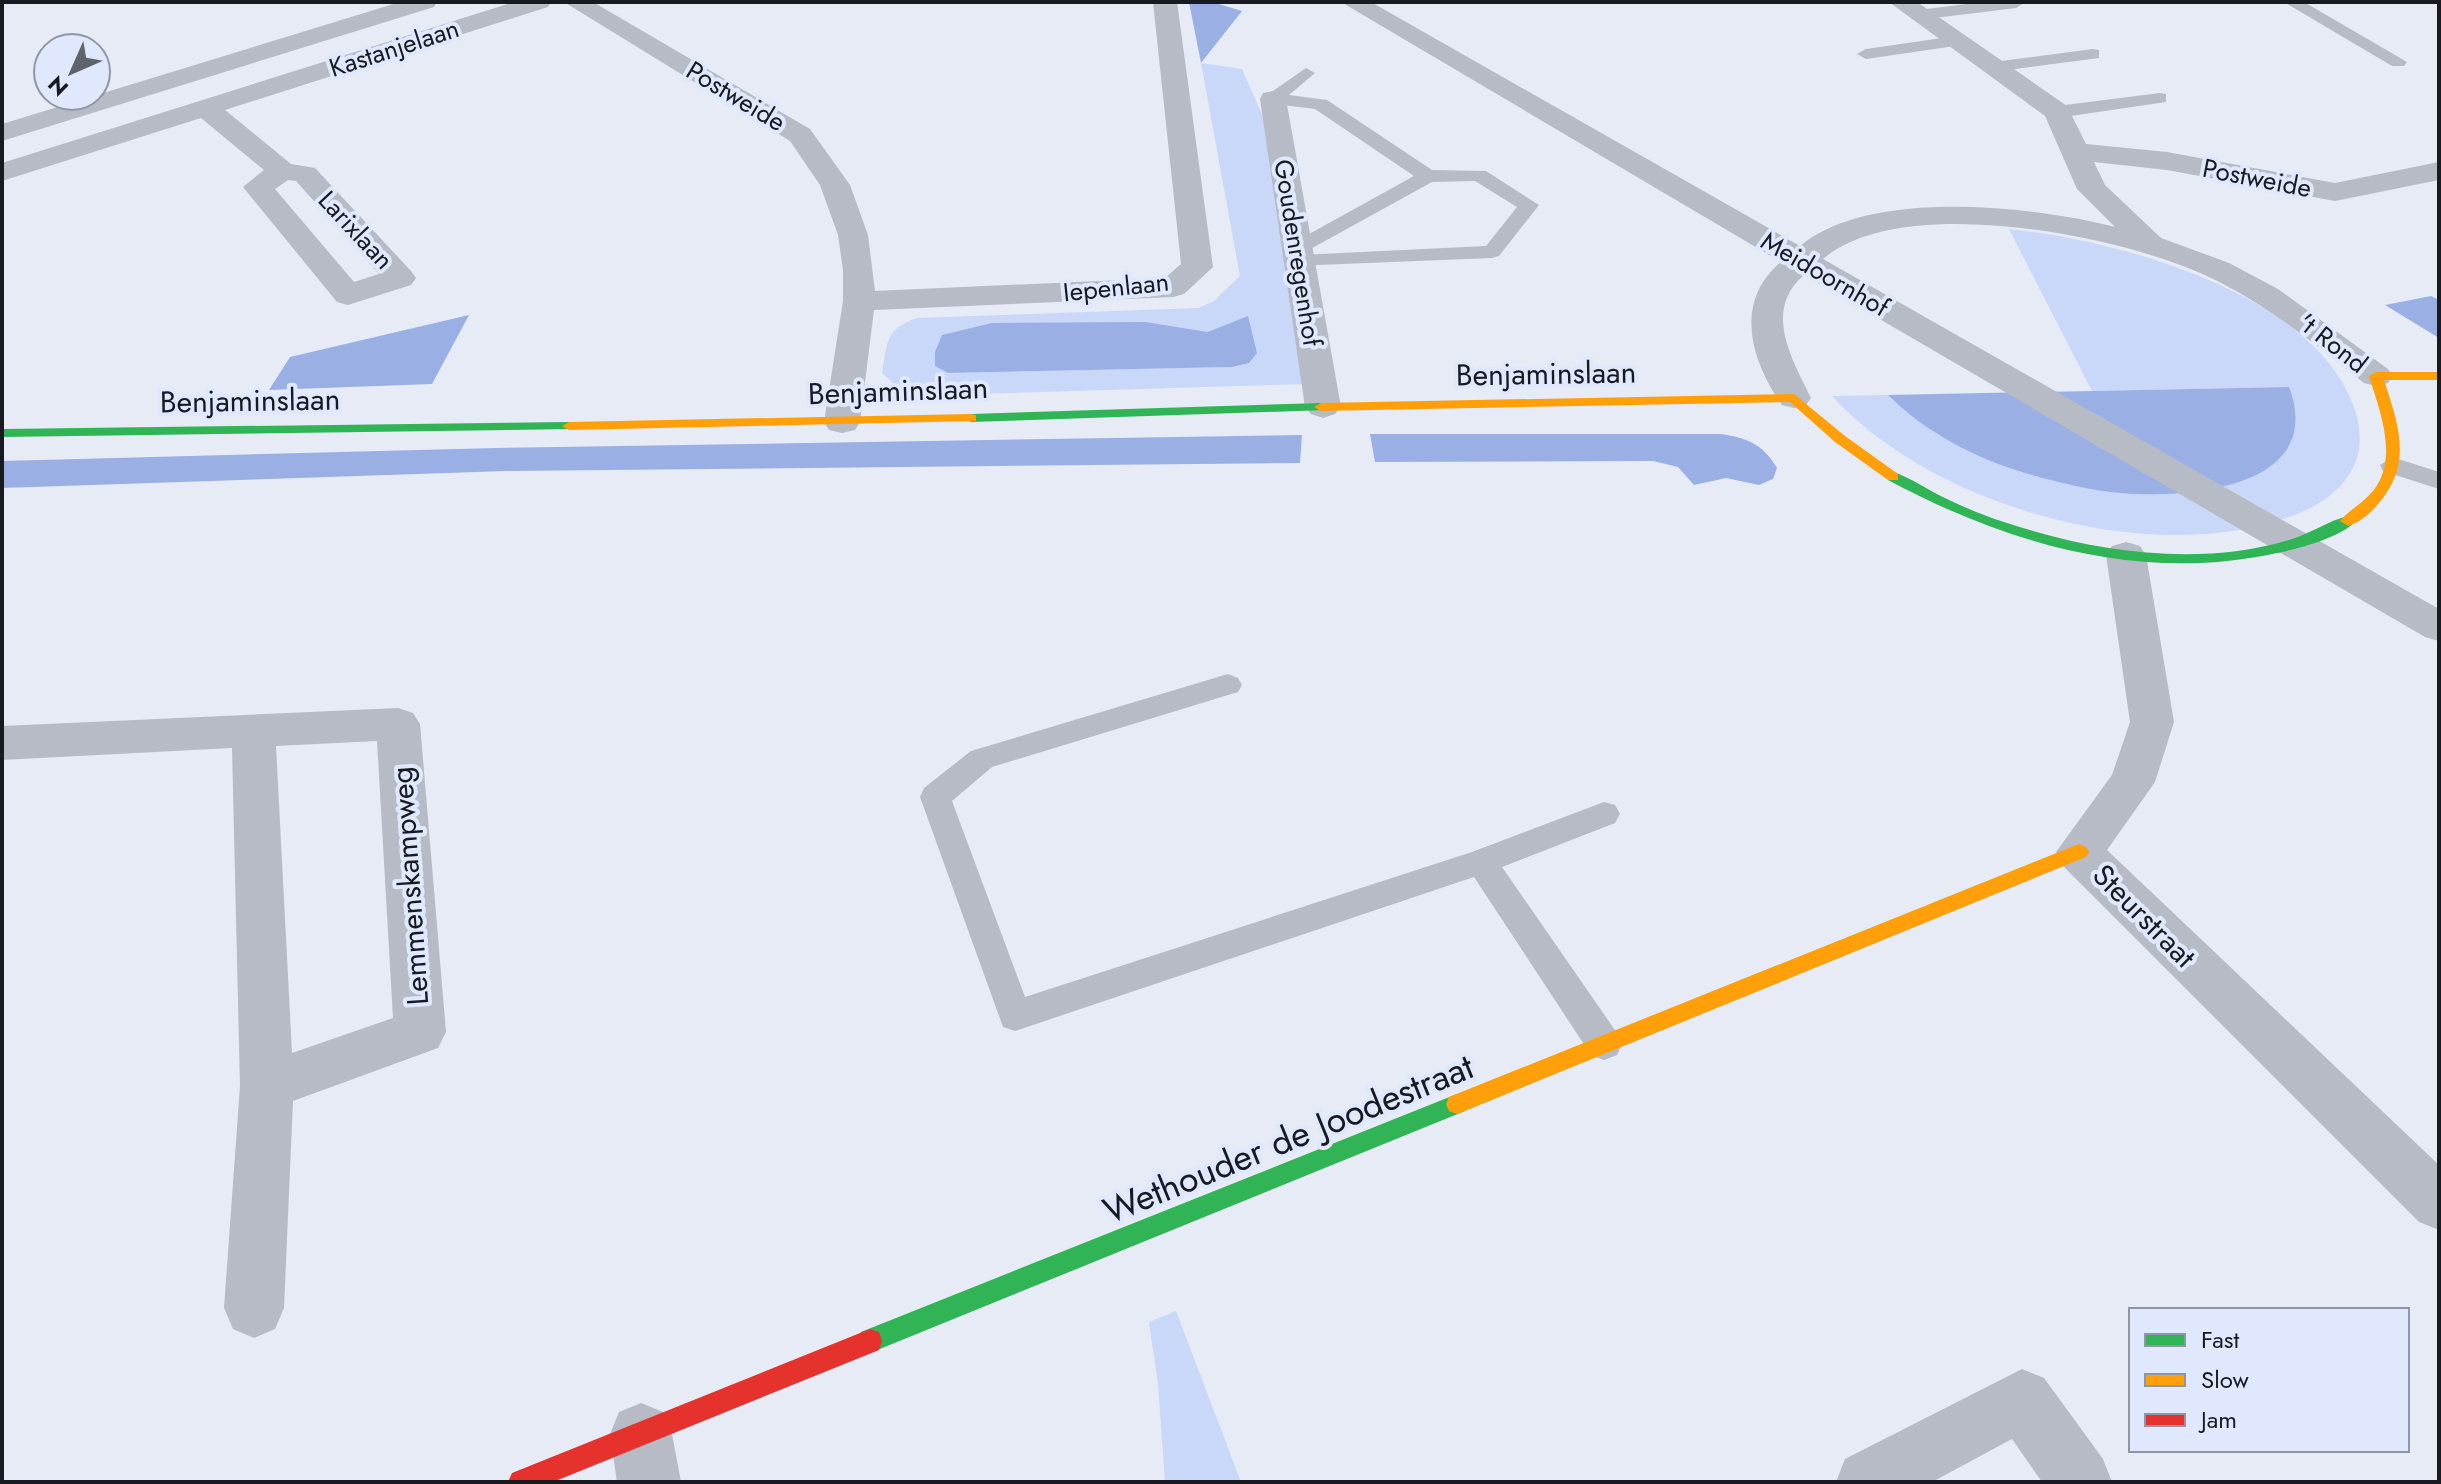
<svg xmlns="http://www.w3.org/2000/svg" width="2441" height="1484" font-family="Jost,sans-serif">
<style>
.green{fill:#c9d7f8;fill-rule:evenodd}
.water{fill:#9ab0e4}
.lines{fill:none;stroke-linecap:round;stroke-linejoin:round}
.lane{fill:#b6bbc6;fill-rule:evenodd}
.street{fill:#b6bbc6;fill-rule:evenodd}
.fast{fill:#30b455;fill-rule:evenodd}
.slow{fill:#ff9f0a;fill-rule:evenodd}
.jam{fill:#e5322d;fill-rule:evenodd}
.labels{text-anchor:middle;stroke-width:8;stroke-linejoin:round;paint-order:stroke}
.far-street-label{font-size:26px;fill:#171a21;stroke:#dfe8fd}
.street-label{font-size:30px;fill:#171a21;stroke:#dfe8fd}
.near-street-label{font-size:36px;fill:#171a21;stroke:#dfe8fd}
</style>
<rect width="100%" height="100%" fill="#e6ebf6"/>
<!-- green -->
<g class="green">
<path d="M1201 63 1242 69 1263 117 1305 384 907 396 882 373C888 342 884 330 917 318L1199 308 1214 301 1240 276ZM1146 322 1208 332 1249 363 1232 367 948 373 935 366Z"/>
<path d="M2009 229C2116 240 2308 291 2352 402 2362 426 2364 454 2348 476 2330 503 2297 516 2266 524 2129 561 1927 501 1832 396L1888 395 1937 434 2023 472 2122 493H2184L2236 483 2289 387 2092 391Z"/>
<path d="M1176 1311 1241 1482H1165L1158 1384 1149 1322Z"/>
</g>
<!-- water -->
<g class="water">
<path d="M1189 2H1212L1242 11 1201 63Z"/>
<path d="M2431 296 2439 300V338L2385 305Z"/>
<path d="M469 315 432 384 269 390 290 357Z"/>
<path d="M1248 316 1257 353 1249 363 1232 367 948 373 935 366V352L942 335 992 323 1146 322 1208 332Z"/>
<path d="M2289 387C2327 488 2188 499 2120 493 2088 490 2056 482 2025 473 1975 458 1925 432 1888 395Z"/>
<path d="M1370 434H1721C1747 438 1763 444 1777 468L1773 479 1759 485 1726 478 1694 485 1678 467 1653 461 1375 462Z"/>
<path d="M1302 435 1300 463 506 471 2 488V461L496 448Z"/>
</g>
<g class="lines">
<!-- lane -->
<g class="lane">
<path d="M1983 2 2024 3 2016 8 1918 20 1910 15 1918 10Z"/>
<path d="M2284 2H2304L2407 62 2404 66H2392Z"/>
<path d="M1956 36 1962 37V45L1866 59 1857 54 1866 49Z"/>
<path d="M2093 49 2099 50V58L1993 72 1984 67 1993 62Z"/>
<path d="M1306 68 1315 73 1289 95 1327 100 1432 170 1486 171 1539 205 1499 256 1492 258 1292 266 1289 261 1292 256 1300 255 1486 246 1517 207 1475 181 1432 182 1305 252H1291L1287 248 1291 244 1414 176 1315 109 1267 103V95Z"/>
<path d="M2160 93 2166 94V102L2057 118 2048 112 2057 106Z"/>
<path d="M2392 457 2439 472V489L2383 471 2380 465Z"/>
<path d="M1228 674 1238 678 1242 685 1238 692 992 767 952 801 1025 997 1472 852 1604 802 1615 805 1620 814 1615 823 1502 867 1617 1033 1622 1044 1617 1055 1604 1060 1591 1055 1474 877 1015 1031 1003 1027 920 797 924 788 971 751Z"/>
</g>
<!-- street -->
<g class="street">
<path d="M400 2H437L434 7 2 141V124Z"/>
<path d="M514 2H551L548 7 225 110 291 164 315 168 411 271 416 278 411 285 348 305 337 302 243 187 264 170 201 118 2 181V163ZM288 180 296 181 379 274 354 282 275 189Z"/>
<path d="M564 2H593L810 129 850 185 868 235 875 291 1165 278 1181 264 1153 2H1177L1213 267 1184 294 1173 297 874 310 860 422 855 430 842 433 829 430 824 422 843 301V270L838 235 820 185 790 141Z"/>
<path d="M1341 2H1371L1800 246C1870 188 2033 206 2115 227L2077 189 2045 116 1889 2H1917L2067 106 2086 144 2167 152 2335 183 2439 162V180L2335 201 2167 170 2094 162 2105 185 2161 238 2229 263 2278 289 2388 369 2393 376 2388 383 2376 386 2364 383C2315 344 2266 304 2209 277 2123 236 1902 191 1823 259L2439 609V641L2425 637 1804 275C1762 311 1793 360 1811 398L1806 405 1794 408 1782 405C1751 361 1733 302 1781 262Z"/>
<path d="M1273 91 1283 93 1286 99 1341 407 1335 414 1323 418 1311 414 1305 407 1260 99 1263 93Z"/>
<path d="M2126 542 2140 546 2146 555 2174 722 2155 782 2107 850 2439 1165V1230L2419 1222 2062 865 2056 852 2112 775 2130 722 2106 555 2112 546Z"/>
<path d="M398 708 413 713 420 724 446 1032 438 1048 293 1101 284 1308 275 1329 254 1338 233 1329 224 1308 240 1086 232 748 2 760V726ZM377 741 393 1018 292 1053 276 746Z"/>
<path d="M2022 1369 2044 1378 2103 1459 2112 1482H2042L2012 1439 1932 1482H1836L1845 1459Z"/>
<path d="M641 1403 663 1412 672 1434 681 1482H617L610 1434 619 1412Z"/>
</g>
<!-- fast -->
<g class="fast">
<path d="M1321 403 1328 407 1326 410 971 422 964 418 971 414Z"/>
<path d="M569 422 576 426 574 429 2 437V429Z"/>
<path d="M1893 472C1912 478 1929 491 1947 499 1966 508 1985 516 2004 522 2093 552 2200 568 2292 539 2311 533 2328 521 2348 516L2356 521C2342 537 2298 549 2277 553 2142 583 2007 544 1888 480V474Z"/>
<path d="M1457 1094 1465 1097 1468 1104 1465 1111 870 1353 861 1350 858 1341 861 1332Z"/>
</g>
<!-- slow -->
<g class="slow">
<path d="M2376 372H2439V380H2384C2399 426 2413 464 2378 504 2371 513 2359 523 2348 526L2340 521C2349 510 2363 503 2373 491 2399 459 2380 411 2369 376Z"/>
<path d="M1794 394 1845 436 1898 474V480H1888L1835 442 1790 402 1321 411 1314 407 1321 403Z"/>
<path d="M971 414 976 415V421L569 430 562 426 569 422Z"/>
<path d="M2079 844 2086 847 2089 852 2086 857 1465 1111 1457 1114 1449 1111 1446 1104 1449 1097Z"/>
</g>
<!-- jam -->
<path class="jam" d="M870 1329 879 1332 882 1341 879 1350 553 1482H508L512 1473Z"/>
</g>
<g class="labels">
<!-- far-street labels -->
<g class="far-street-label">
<text transform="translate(394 48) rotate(-18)" y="9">Kastanjelaan</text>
<text transform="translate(736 96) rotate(31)" y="9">Postweide</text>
<text transform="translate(2257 178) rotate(11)" y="9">Postweide</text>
<text transform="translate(356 230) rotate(47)" y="9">Larixlaan</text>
<text transform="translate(1298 253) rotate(81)" y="9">Goudenregenhof</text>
<text transform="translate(1825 274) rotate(30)" y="9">Meidoornhof</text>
<text transform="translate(1116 287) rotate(-6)" y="9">Iepenlaan</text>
<text transform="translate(2333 343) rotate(38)" y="9">'t Rond</text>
</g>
<!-- street labels -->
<g class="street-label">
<text transform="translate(1546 374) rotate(-1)" y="10">Benjaminslaan</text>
<text transform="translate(898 391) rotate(-2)" y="10">Benjaminslaan</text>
<text transform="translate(250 401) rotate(-1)" y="10">Benjaminslaan</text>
<text transform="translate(410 886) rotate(-94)" y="10">Lemmenskampweg</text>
<text transform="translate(2144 916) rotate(45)" y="10">Steurstraat</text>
</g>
<!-- near-street labels -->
<g class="near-street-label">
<text transform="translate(1288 1138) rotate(-22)" y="13">Wethouder de Joodestraat</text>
</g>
</g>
<!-- border -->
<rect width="2441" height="1484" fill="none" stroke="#171a21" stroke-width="8"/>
<!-- legend -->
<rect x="2129" y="1308" width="280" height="144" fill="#dfe8fd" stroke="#8f96a5" stroke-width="2"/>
<rect x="2145" y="1334" width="40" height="12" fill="#30b455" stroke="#8f96a5" stroke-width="2"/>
<text x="2201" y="1348" font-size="24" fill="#171a21">Fast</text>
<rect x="2145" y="1374" width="40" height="12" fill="#ff9f0a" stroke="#8f96a5" stroke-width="2"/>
<text x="2201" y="1388" font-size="24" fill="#171a21">Slow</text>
<rect x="2145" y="1414" width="40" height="12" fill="#e5322d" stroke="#8f96a5" stroke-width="2"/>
<text x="2201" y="1428" font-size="24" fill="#171a21">Jam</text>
<!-- north arrow -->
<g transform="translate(72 72) rotate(225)"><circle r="38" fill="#dfe8fd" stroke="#8f96a5" stroke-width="2"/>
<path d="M0-6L14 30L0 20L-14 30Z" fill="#5f636c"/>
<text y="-12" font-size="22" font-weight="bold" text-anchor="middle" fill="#171a21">N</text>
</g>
</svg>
